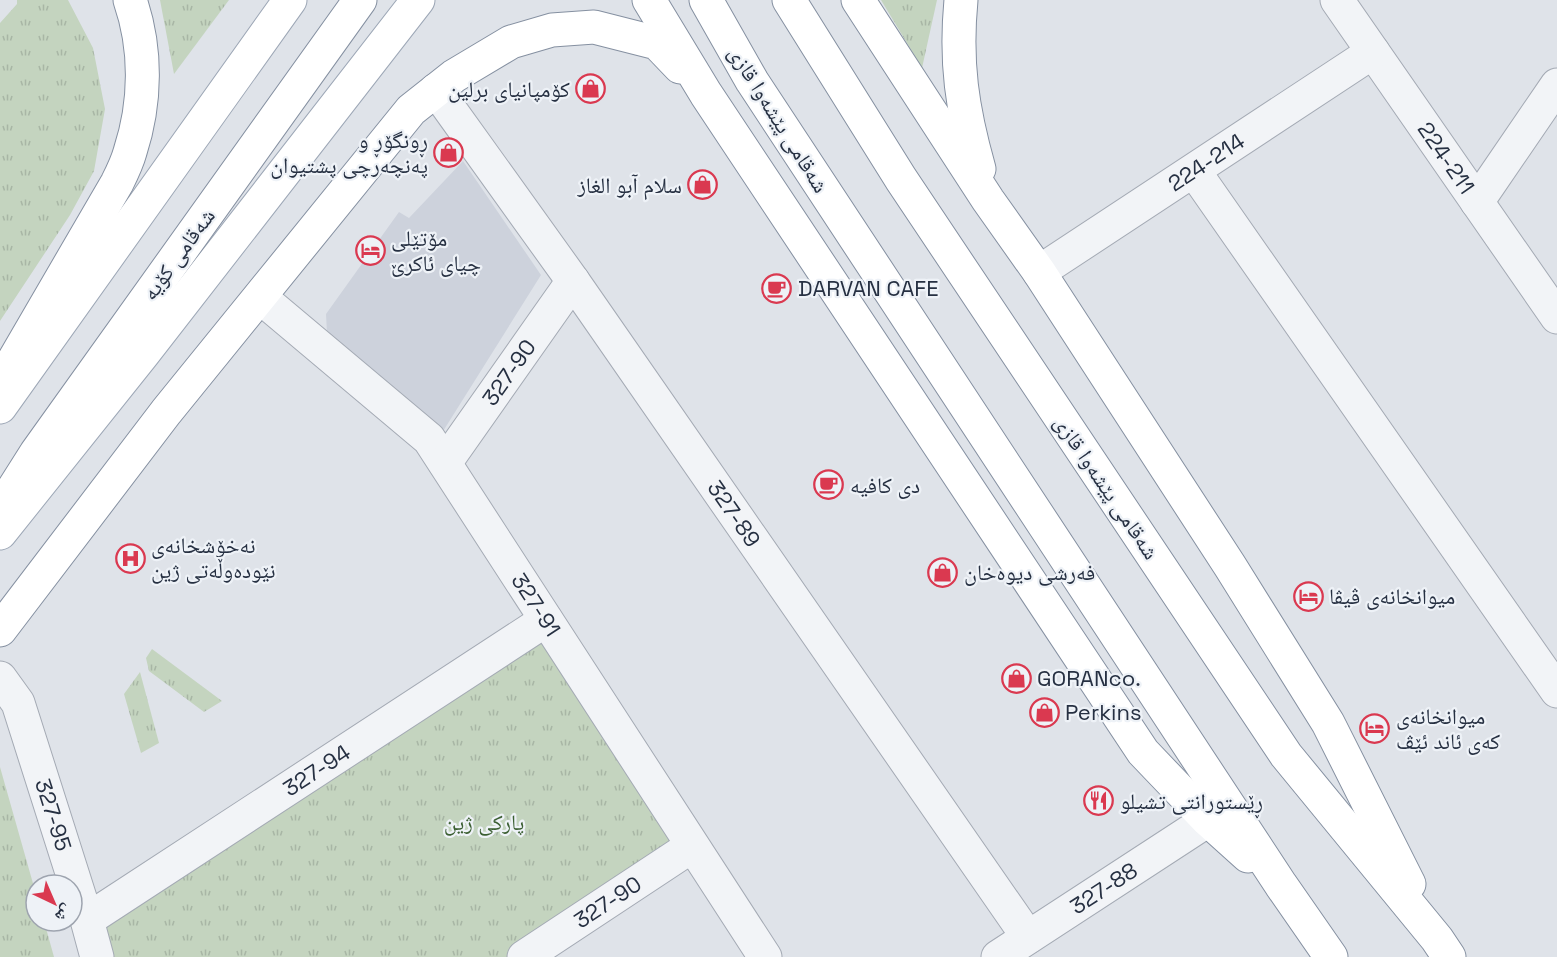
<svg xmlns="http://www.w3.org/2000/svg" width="1557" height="957" font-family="'Space Grotesk','Noto Naskh Arabic',sans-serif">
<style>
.built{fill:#cdd2dc}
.grass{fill:url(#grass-tufts)}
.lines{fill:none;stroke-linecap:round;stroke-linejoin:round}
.minor-casing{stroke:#a4aab4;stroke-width:35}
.tertiary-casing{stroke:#a4aab4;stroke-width:35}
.primary-casing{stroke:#9da7b6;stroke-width:35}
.trunk-casing{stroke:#8590a1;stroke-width:35}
.minor{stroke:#f2f4f7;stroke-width:33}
.tertiary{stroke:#f2f4f7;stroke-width:33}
.primary{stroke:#fff;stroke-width:33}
.trunk{stroke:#fff;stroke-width:33}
.labels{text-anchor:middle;stroke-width:4.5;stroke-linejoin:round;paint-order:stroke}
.poi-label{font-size:22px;fill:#263042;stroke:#eef2f7;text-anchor:start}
.street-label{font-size:22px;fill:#263042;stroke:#eef2f7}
.park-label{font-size:22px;fill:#3b5f32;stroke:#eef2f7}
</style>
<defs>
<pattern id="grass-tufts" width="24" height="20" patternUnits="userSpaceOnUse" patternTransform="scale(1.5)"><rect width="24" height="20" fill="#c4d4bf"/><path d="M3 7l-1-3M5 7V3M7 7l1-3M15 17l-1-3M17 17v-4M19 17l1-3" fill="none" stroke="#a8b6a5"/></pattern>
</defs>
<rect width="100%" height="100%" fill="#dfe3e9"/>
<!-- built -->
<path class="built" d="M463 161 541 275 440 436 327 333 326 314 399 212 409 218Z"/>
<!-- grass -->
<g class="grass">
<path d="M17 0H68L93 48 105 109 94 171 70 215 0 321V23L17 4Z"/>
<path d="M160 0H229L174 74Z"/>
<path d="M881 0H937L922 68Z"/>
<path d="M544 632 681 843 508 957H112L102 921Z"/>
<path d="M152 649 222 701 204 712 149 671 146 658Z"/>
<path d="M140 672 159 743 141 753 124 694Z"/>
<path d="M0 767 36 894V921H44L54 957H0Z"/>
</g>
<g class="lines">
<defs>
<g id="minor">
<path id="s1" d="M1337 0 1557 317"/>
<path id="s2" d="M436 90 573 281 1028 937"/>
<path d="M1194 171 1557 691"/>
<path d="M1477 202 1557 85"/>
<path id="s3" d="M1039 272 1373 52"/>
<path id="s4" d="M260 297 429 439 765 957"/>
<path id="s5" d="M445 463 573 281"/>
<path id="s6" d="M87 920 546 620"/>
<path id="s7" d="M524 957 692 846"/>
<path id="s8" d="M998 957 1208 820"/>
</g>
<g id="tertiary">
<path id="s9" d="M0 678 18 703 87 920 97 957"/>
</g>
<g id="primary">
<path d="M0 407 290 0"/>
<path d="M0 533 143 354 418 0"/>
</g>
<g id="trunk">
<path d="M649 0 706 94 1143 752 1208 820 1248 856"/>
<path d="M706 0 752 81 1281 885 1331 957"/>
<path d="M789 0 901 179 1286 755 1437 939 1449 957"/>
<path d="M858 0 988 200 1039 272 1230 566 1328 723 1409 884"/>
<path d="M961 0C955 62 962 109 979 169"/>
<path d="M0 384 117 183C122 173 127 163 130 152 146 103 147 49 130 0"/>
<path d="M0 510 36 453 360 0"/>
<path d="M0 630 166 412 411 110 454 76 511 42 552 30 594 27 657 43 680 67"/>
</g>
</defs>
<!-- minor casing -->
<use href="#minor" class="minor-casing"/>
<!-- tertiary casing -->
<use href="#tertiary" class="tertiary-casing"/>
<!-- primary casing -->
<use href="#primary" class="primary-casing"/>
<!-- trunk casing -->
<use href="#trunk" class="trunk-casing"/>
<!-- minor -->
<use href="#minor" class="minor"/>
<!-- tertiary -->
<use href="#tertiary" class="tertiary"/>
<!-- primary -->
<use href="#primary" class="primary"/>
<!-- trunk -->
<use href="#trunk" class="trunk"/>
</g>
<!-- icons -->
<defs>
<symbol id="shop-ring" viewBox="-11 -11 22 22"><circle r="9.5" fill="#eef2f7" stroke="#da3950" stroke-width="1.5"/><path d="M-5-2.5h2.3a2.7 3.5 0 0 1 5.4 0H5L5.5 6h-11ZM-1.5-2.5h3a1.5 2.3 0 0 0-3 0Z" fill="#da3950"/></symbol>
<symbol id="hotel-ring" viewBox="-11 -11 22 22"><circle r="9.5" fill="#eef2f7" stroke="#da3950" stroke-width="1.5"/><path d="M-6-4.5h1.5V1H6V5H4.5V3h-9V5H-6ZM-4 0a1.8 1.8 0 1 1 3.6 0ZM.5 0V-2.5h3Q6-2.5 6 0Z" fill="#da3950"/></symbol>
<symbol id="cafe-ring" viewBox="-11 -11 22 22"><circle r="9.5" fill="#eef2f7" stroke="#da3950" stroke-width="1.5"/><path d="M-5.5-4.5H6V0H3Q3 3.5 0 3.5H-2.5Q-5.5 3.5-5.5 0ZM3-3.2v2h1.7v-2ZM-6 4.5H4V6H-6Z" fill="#da3950"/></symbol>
<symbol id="hospital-ring" viewBox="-11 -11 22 22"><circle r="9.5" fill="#eef2f7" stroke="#da3950" stroke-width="1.5"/><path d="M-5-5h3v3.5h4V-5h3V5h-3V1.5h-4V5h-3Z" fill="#da3950"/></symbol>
<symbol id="restaurant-ring" viewBox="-11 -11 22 22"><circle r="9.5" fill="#eef2f7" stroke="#da3950" stroke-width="1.5"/><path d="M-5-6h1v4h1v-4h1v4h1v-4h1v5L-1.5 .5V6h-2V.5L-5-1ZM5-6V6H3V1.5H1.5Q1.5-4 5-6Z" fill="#da3950"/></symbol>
</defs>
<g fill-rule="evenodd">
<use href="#shop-ring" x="574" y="72" width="33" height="33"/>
<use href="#shop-ring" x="432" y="136" width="33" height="33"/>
<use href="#shop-ring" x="686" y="168" width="33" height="33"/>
<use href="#hotel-ring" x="354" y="234" width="33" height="33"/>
<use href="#cafe-ring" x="760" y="272" width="33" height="33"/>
<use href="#cafe-ring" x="812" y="468" width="33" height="33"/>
<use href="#hospital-ring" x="114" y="542" width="33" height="33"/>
<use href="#shop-ring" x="926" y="556" width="33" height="33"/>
<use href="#hotel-ring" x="1292" y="580" width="33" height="33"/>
<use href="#shop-ring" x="1000" y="662" width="33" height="33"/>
<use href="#shop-ring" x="1028" y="696" width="33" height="33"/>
<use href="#hotel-ring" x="1358" y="712" width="33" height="33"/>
<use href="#restaurant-ring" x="1082" y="784" width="33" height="33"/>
</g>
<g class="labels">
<!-- poi labels -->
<g class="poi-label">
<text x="570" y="97" text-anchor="end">کۆمپانیای برلین</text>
<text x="428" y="148" text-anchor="end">ڕونگۆڕ و<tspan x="428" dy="25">پەنچەرچی پشتیوان</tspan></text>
<text x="682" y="193" text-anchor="end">سلام آبو الغاز</text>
<text x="391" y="246">مۆتێلی<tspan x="391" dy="25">چیای ئاکرێ</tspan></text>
<text x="798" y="296">DARVAN CAFE</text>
<text x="850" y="493">دى كافيه</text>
<text x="151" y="553">نەخۆشخانەی<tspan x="151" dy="25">نێودەوڵەتی ژین</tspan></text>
<text x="964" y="580">فەرشی دیوەخان</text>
<text x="1329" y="604">میوانخانەی ڤیڤا</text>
<text x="1037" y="686">GORANco.</text>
<text x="1065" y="720">Perkins</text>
<text x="1396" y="724">میوانخانەی<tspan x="1396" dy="25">کەی ئاند ئێڤ</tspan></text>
<text x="1120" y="809">ڕێستورانتی تشیلو</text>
</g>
<!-- street labels -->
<g class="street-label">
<text transform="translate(779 119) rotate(58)" y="8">شەقامی پێشەوا قازی</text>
<text dy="8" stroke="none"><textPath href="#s1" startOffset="192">224-211</textPath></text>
<text dy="8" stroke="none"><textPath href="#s3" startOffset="200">224-214</textPath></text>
<text transform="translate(178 254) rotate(-54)" y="8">شەقامی کۆیە</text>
<text dy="8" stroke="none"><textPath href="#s5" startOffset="111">327-90</textPath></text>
<text transform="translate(1107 487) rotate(56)" y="8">شەقامی پێشەوا قازی</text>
<text dy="8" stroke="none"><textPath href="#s2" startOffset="518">327-89</textPath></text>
<text dy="8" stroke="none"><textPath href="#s4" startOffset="418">327-91</textPath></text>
<text dy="8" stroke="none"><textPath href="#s6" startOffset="274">327-94</textPath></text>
<text dy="8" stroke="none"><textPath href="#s9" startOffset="148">327-95</textPath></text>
<text dy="8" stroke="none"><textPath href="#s8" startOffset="126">327-88</textPath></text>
<text dy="8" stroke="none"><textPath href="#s7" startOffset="100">327-90</textPath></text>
</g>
<!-- park labels -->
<g class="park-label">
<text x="484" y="830">پارکی ژین</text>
</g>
</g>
<!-- north arrow -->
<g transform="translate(54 903) rotate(136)"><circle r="28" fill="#eef2f7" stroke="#9ea4af" stroke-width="1.5"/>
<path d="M0-4.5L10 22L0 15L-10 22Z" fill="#da3950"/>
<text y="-9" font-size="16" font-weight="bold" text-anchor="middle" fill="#263042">ش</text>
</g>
</svg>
